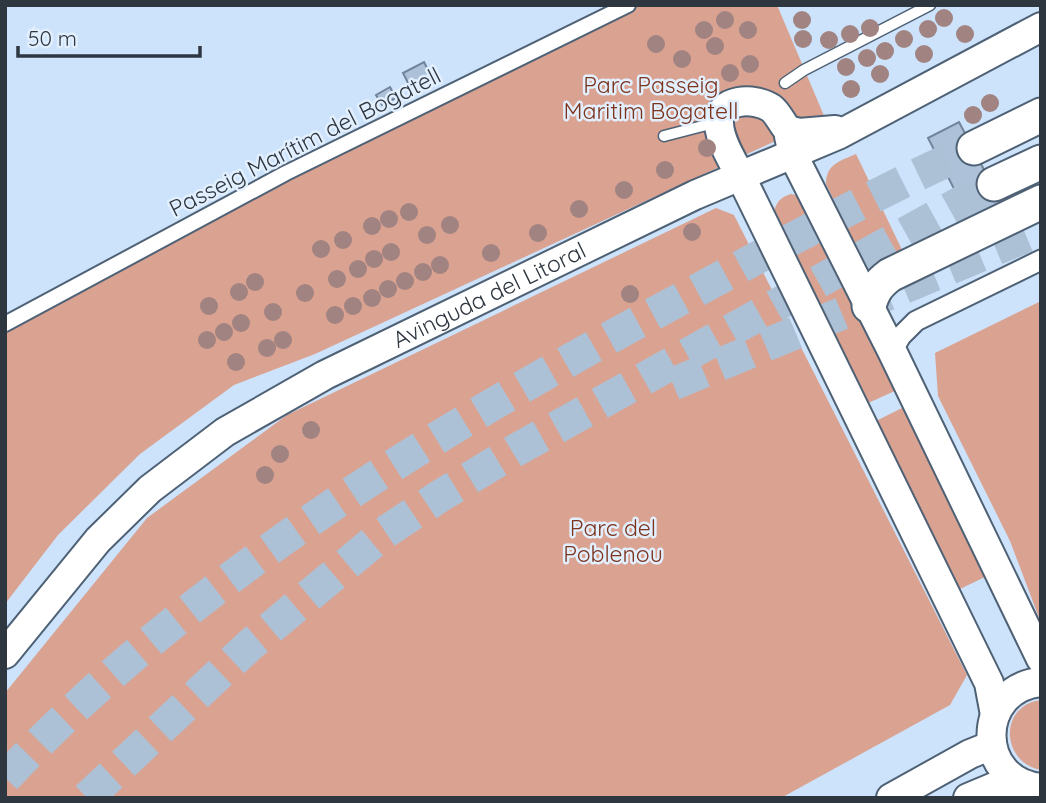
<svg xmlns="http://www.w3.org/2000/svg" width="1046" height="803" font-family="Quicksand,sans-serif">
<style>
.green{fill:#daa291}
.building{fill:#adc2d9;stroke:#71859a;stroke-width:2}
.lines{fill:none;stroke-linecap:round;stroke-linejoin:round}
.trunk-tunnel{stroke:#adc1d6;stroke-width:33;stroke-dasharray:33 17;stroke-linecap:butt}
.service-casing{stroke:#4e6175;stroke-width:13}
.pedestrian-casing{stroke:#4e6175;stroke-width:18}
.minor-casing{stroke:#4e6175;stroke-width:23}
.secondary-casing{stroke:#4e6175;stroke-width:32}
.trunk-casing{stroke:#4e6175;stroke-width:37}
.service{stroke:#fff;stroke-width:10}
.pedestrian{stroke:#fff;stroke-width:14}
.minor{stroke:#fff;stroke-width:19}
.secondary{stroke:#fff;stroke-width:28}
.trunk{stroke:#fff;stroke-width:33}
.tree{fill:#a18381}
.labels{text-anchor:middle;stroke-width:5;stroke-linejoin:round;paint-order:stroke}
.park-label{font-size:23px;fill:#7d341d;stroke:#e2effe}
.street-label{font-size:23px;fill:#2e3740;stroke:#e2effe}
</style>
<rect width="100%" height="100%" fill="#cde3fb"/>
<!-- green -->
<g class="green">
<path d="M631 5H777L825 118 315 354 234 385 140 454 58 535 5 604V321Z"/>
<path d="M856 154 904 254 875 269 867 266 863 261 826 184C826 164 840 161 856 154Z"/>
<path d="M791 194 800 196 897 390 866 404 773 213C777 202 780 197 791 194Z"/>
<path d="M716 208 734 215 967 675 950 705 781 798H5V693L147 518 287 415Z"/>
<path d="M1041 301V623L1010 541 938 396 935 353Z"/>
<path d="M906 406 989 575 958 590 876 421Z"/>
<path d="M1041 700V770C1000 762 999 705 1041 700Z"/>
</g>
<!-- building -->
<g class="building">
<path d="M424 62 431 76 410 87 403 73Z"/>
<path d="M390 87 396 98 382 105 376 95Z"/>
<path d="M959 122 1002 204 970 220 928 138Z"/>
</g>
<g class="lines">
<!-- trunk-tunnel -->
<g class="trunk-tunnel">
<path d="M673 384 1041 230"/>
<path d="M5 778C198 573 448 423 694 292 786 242 878 192 974 148"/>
<path d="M87 798 250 645 384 533 440 496 516 450 994 184"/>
</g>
<defs>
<g id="service">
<path d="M785 83 804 70 930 5"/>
<path d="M664 136 718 122"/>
</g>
<path id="pedestrian" d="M5 324 286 173 628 5"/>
<path id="minor" d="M892 351 901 336 916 321 1041 260"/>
<g id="secondary">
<path d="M835 130 799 133 788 130C782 124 778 113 771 108 755 97 717 98 719 124 720 141 732 160 740 175L989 683 995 715"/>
<path d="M789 136 793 155 892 351 1041 659"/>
<path id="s1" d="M5 654 98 540 150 489 225 432 325 375 695 195 840 134 1041 27"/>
<path d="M1041 682C976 688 974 781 1041 788"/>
<path d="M891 798 970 754 990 746"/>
<path d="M968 798 999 785H1026"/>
</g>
<g id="trunk">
<path d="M974 148 1041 115"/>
<path d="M994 184 1041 162"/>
<path d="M869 306C873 291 878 284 890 275L1041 202"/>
</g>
</defs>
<!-- service casing -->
<use href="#service" class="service-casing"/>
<!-- pedestrian casing -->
<use href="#pedestrian" class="pedestrian-casing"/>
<!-- minor casing -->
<use href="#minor" class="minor-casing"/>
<!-- secondary casing -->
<use href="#secondary" class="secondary-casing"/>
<!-- trunk casing -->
<use href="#trunk" class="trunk-casing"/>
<!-- service -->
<use href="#service" class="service"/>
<!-- pedestrian -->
<use href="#pedestrian" class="pedestrian"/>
<!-- minor -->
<use href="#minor" class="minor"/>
<!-- secondary -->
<use href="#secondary" class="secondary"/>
<!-- trunk -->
<use href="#trunk" class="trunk"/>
</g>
<!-- trees -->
<g class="tree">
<circle cx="944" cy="18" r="9"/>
<circle cx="725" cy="20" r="9"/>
<circle cx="802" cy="20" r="9"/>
<circle cx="870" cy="28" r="9"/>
<circle cx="928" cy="29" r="9"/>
<circle cx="704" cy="30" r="9"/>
<circle cx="748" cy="30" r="9"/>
<circle cx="850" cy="34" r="9"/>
<circle cx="965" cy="34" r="9"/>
<circle cx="803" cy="39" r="9"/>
<circle cx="904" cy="39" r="9"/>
<circle cx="829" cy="40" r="9"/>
<circle cx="656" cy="44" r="9"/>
<circle cx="715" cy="46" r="9"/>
<circle cx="885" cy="51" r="9"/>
<circle cx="924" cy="54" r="9"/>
<circle cx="867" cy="58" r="9"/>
<circle cx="682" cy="59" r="9"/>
<circle cx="750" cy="64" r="9"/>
<circle cx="846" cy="67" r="9"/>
<circle cx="730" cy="73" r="9"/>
<circle cx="880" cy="74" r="9"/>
<circle cx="851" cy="89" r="9"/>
<circle cx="990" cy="103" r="9"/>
<circle cx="973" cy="115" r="9"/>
<circle cx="707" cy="148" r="9"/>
<circle cx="665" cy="170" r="9"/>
<circle cx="624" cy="190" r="9"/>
<circle cx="579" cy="209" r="9"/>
<circle cx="409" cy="212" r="9"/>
<circle cx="389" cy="219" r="9"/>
<circle cx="450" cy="225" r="9"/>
<circle cx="372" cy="226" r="9"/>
<circle cx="692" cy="232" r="9"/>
<circle cx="538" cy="233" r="9"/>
<circle cx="427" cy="235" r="9"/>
<circle cx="343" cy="240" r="9"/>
<circle cx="321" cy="249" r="9"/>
<circle cx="391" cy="252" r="9"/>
<circle cx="491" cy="253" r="9"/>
<circle cx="374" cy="259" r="9"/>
<circle cx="440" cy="265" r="9"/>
<circle cx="358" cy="269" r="9"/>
<circle cx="423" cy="272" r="9"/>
<circle cx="337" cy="279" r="9"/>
<circle cx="405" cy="281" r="9"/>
<circle cx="255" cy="282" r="9"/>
<circle cx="388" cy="289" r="9"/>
<circle cx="239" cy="292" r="9"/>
<circle cx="305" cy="293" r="9"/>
<circle cx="630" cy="294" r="9"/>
<circle cx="372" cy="298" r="9"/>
<circle cx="209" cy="306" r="9"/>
<circle cx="353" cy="306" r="9"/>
<circle cx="273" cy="312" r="9"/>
<circle cx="335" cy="315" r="9"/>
<circle cx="241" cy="323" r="9"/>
<circle cx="224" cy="332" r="9"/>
<circle cx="207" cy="340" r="9"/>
<circle cx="283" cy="340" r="9"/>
<circle cx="267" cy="348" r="9"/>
<circle cx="236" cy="362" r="9"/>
<circle cx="311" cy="430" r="9"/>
<circle cx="280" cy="454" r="9"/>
<circle cx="265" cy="475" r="9"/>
</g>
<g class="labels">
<!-- park labels -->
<g class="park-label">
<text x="651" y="93">Parc Passeig<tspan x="651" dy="26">Maritim Bogatell</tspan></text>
<text x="613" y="536">Parc del<tspan x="613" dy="26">Poblenou</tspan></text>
</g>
<!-- street labels -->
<g class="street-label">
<text transform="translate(305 142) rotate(-27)" y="8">Passeig Marítim del Bogatell</text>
<text dy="8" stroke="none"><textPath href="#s1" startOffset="612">Avinguda del Litoral</textPath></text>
</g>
</g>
<!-- border -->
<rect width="1046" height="803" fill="none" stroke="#2e3740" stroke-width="14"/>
<!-- scale -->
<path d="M18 46v10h182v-10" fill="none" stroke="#2e3740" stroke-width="3.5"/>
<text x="28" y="46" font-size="21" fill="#2e3740" stroke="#e2effe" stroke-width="5" paint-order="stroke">50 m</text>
</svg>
